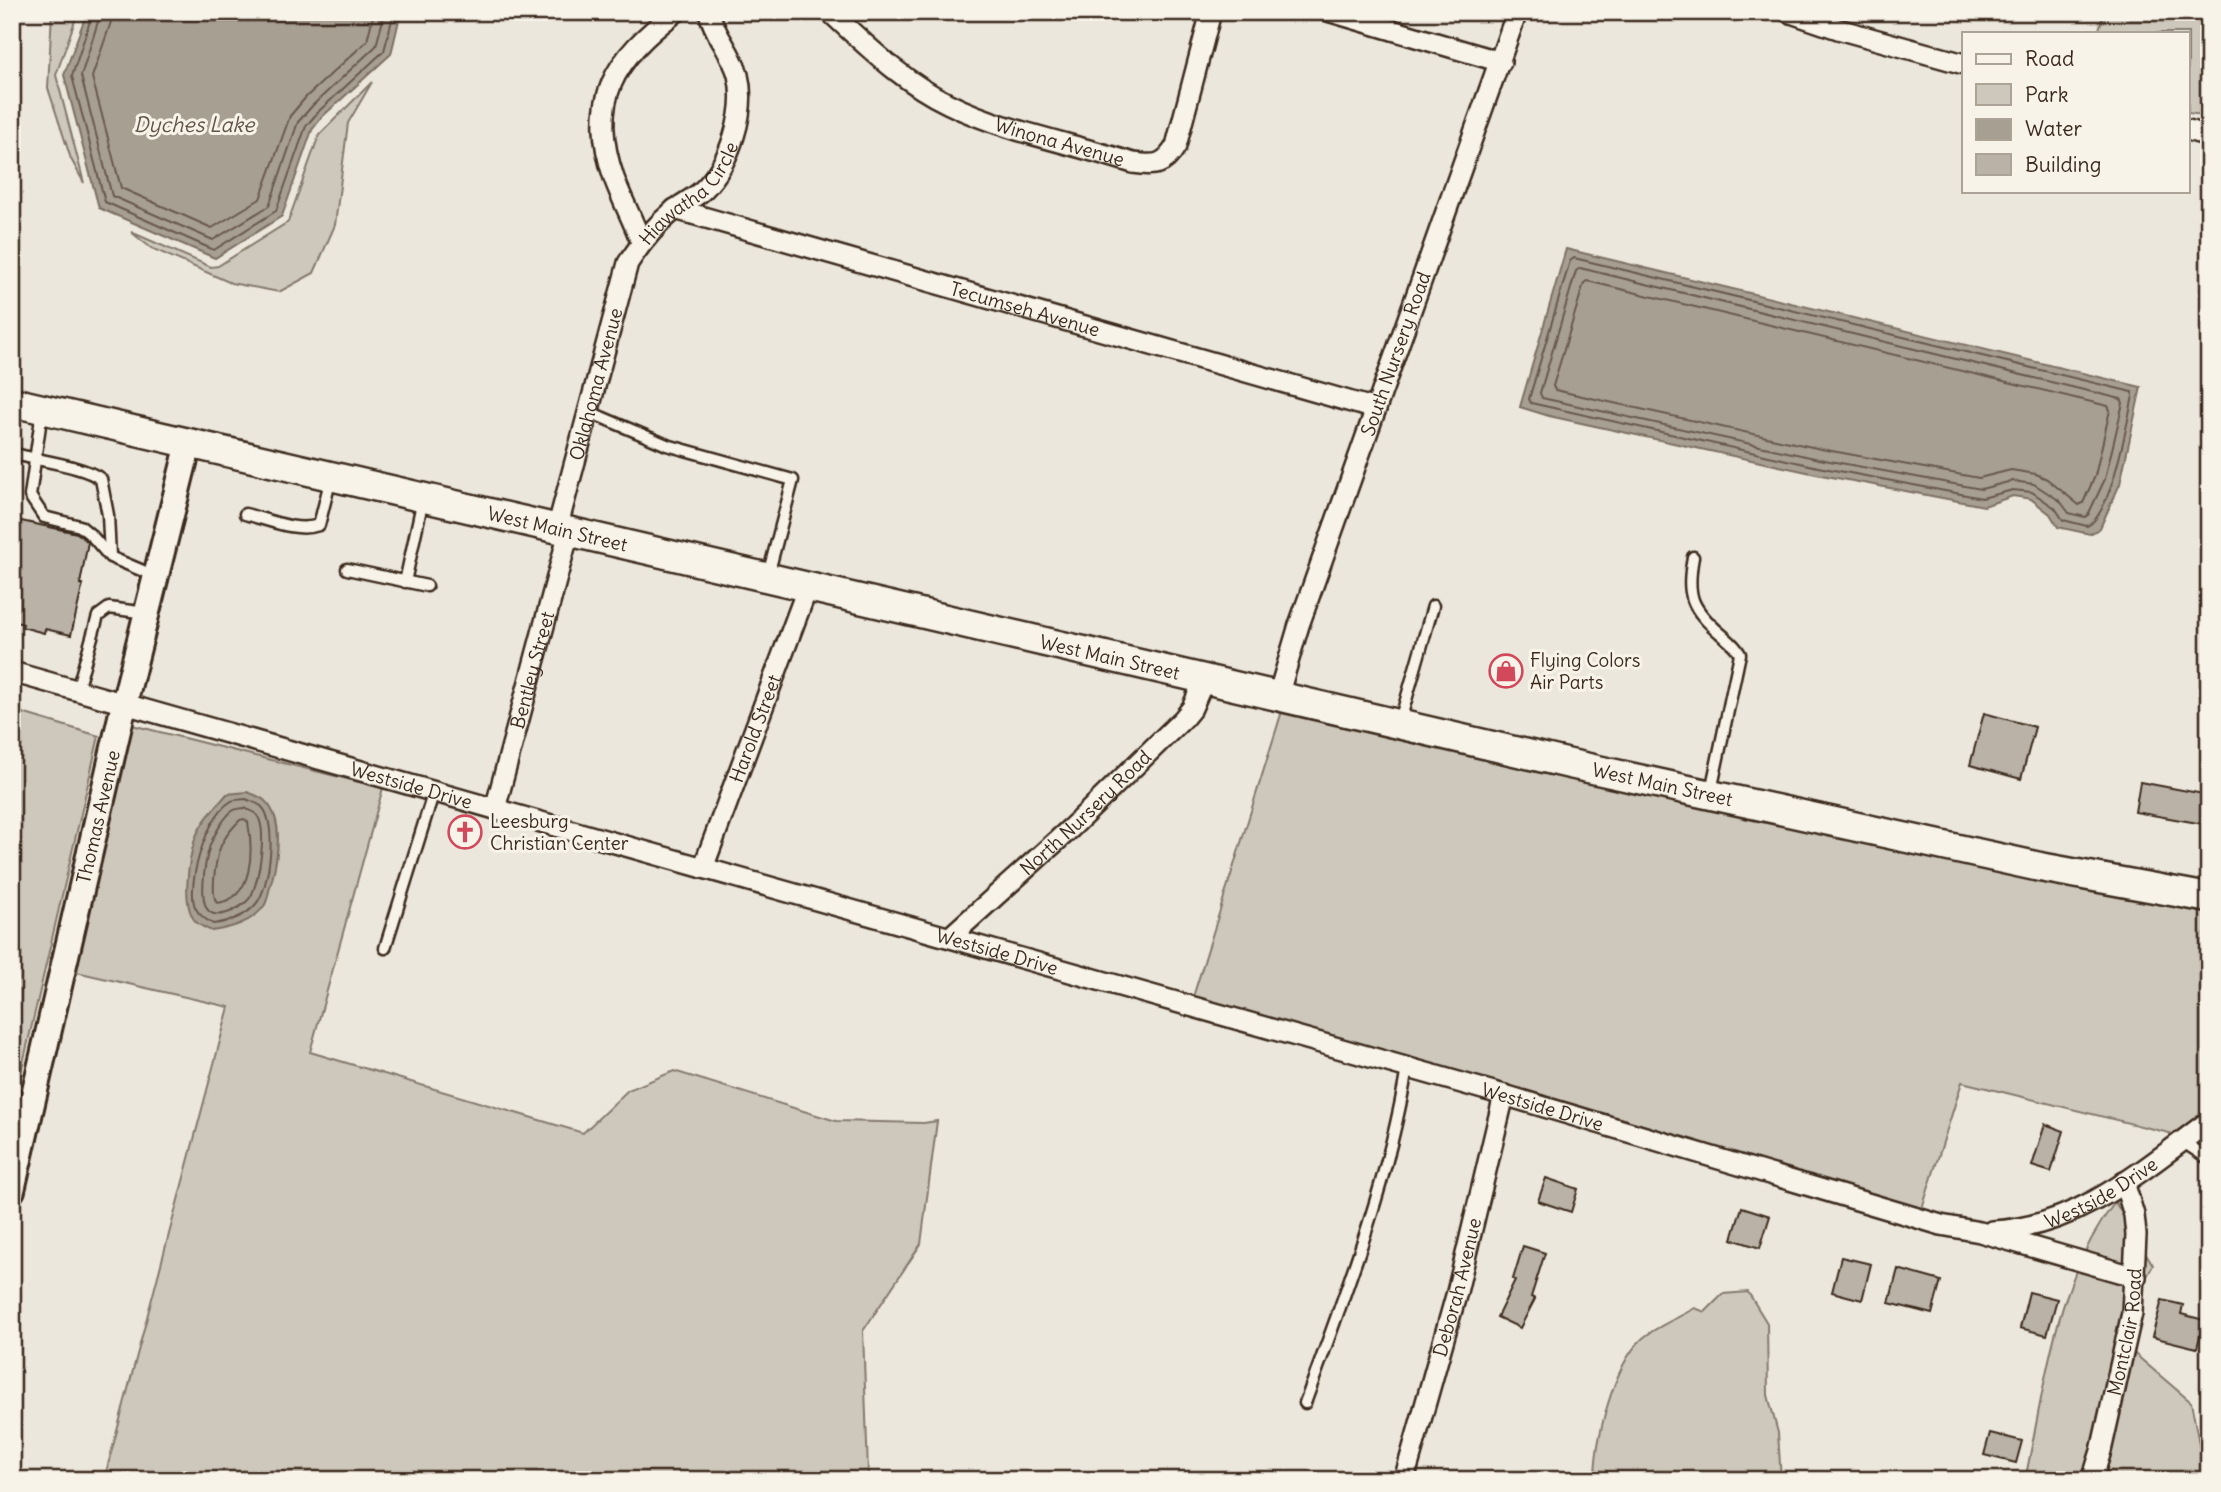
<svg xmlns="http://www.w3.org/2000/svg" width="2221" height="1492" font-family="Delius,sans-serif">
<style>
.green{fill:#cec8bc;stroke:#84796d;stroke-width:2}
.water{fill:#a89f93;stroke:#7c7064;stroke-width:2}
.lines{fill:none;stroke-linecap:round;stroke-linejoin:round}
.shore{stroke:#67594d;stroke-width:2}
.building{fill:#bab2a7;stroke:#3b2a1e;stroke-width:2}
.service-casing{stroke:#3b2a1e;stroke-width:15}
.minor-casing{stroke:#3b2a1e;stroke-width:24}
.tertiary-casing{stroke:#3b2a1e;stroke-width:30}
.secondary-casing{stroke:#3b2a1e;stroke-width:33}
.service{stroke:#f7f3e8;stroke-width:10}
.minor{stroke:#f7f3e8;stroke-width:19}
.tertiary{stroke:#f7f3e8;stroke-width:24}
.secondary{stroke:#f7f3e8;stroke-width:28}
.labels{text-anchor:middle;stroke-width:6;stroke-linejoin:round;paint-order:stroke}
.street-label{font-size:19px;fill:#3b2a1e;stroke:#f7f3e8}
.poi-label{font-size:19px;fill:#3b2a1e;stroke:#f7f3e8;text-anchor:start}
.water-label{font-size:21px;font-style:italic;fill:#615347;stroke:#f7f3e8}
</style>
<rect width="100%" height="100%" fill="#ece7dc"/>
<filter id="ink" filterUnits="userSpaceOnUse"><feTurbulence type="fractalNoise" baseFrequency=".0143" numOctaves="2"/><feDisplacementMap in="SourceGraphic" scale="14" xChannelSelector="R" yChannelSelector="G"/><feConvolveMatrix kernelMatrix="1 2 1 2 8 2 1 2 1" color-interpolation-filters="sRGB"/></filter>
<g filter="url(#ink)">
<!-- green -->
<g class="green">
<path d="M52 12H78L56 75 84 183 71 159 48 88Z"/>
<path d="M2104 12H2209V116L2188 113V33H2098Z"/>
<path d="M372 82 348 123 335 225 314 273 279 292 231 283 151 248 131 232 211 267 218 266 288 222 319 135Z"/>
<path d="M1283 708 2209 909V1107L2173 1134 1962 1082 1921 1212 1188 1013Z"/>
<path d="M12 710 99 736 12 1111Z"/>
<path d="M132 725 383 788 310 1052 583 1133 628 1090 674 1071 836 1121 924 1123 937 1121 921 1244 863 1331 868 1472 871 1480H104L229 1007 72 971 108 816Z"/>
<path d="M2115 1202 2153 1265 2115 1337 2191 1402 2206 1480H2025C2046 1383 2054 1283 2115 1202Z"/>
<path d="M1748 1292 1767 1323 1768 1395 1778 1433 1781 1480H1595C1595 1441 1613 1365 1643 1338 1655 1327 1680 1317 1695 1308L1705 1312 1723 1294Z"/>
</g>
<!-- water -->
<g class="water">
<path d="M87 12H401L391 54 323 116 312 130 282 216 215 258 99 208 64 75Z"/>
<path d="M1566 249 2141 387 2120 484 2100 528 2090 534 2058 527 2050 514 2031 499 2013 496 1984 506 1816 474 1549 416 1520 407Z"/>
<path d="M247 792C253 794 262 797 266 802 286 822 276 867 269 891 268 895 267 902 264 906 252 923 230 928 212 931 207 929 201 926 197 923 180 907 189 859 195 839 201 822 215 808 227 794Z"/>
</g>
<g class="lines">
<!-- shore -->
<g class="shore">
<path d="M93 12 72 76 105 202 214 250 276 211 306 126 319 111 384 51 394 12"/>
<path d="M101 12 81 76 112 196 213 240 269 206 298 122 313 105 376 46 385 12"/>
<path d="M112 12 111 22 92 77 121 188 212 228 260 199 290 116 306 97 367 41 374 12"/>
<path d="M1574 258 2132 392 2133 396C2127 423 2111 516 2087 526L2063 520 2055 508 2032 492 2013 490 1982 498 1818 467 1531 403 1529 399 1570 261Z"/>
<path d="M1580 268 2121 399 2123 403 2105 479 2088 515 2085 517 2069 513 2060 501 2034 484 2012 481 1981 489 1819 459 1542 398 1540 393 1576 271Z"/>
<path d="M1587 281 2108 406 2110 410 2095 476 2083 503 2079 505 2047 479 2036 474 2011 470 1979 478 1821 449 1555 390 1553 386 1584 283Z"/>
<path d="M246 799C250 801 257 803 261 806 278 821 270 888 256 904 245 917 229 922 213 924 205 919 197 914 194 904 188 880 207 816 230 802 233 799 241 800 246 799Z"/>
<path d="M245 808C246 809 254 812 255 813 269 825 259 881 251 896 246 905 226 917 214 914 195 910 206 858 210 845 214 835 225 815 234 810 236 809 243 808 245 808Z"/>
<path d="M244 819 248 822C253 850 254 899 217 903 210 894 216 859 220 848 224 837 232 828 240 820Z"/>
</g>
</g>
<!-- building -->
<g class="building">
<path d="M12 519 77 533 88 542 80 584H83L71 635 45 629 44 633 22 627 23 624 12 621Z"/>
<path d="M1984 713 2035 727 2021 779 1970 765Z"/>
<path d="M2140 782 2209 795V825L2135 812Z"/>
<path d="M2045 1124 2064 1131 2051 1172 2032 1166Z"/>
<path d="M1546 1178 1578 1189 1571 1212 1538 1201Z"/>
<path d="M1742 1207 1770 1216 1760 1248 1732 1239Z"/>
<path d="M1523 1246 1545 1253 1531 1297 1535 1299 1520 1328 1497 1317 1515 1280 1513 1279Z"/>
<path d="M1841 1257 1871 1264 1862 1300 1832 1292Z"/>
<path d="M1898 1269 1941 1281 1932 1314 1889 1303Z"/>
<path d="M2029 1292 2057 1299 2047 1335 2020 1328Z"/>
<path d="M2162 1300 2183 1305 2181 1314 2204 1320 2197 1348 2152 1337Z"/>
<path d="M1990 1433 2022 1441 2016 1463 1984 1455Z"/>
</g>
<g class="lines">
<defs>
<g id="service">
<path d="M42 411 30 496 44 517 80 526 92 536 110 557 155 576"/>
<path d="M587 411 667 445 793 480 768 575"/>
<path d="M12 453C37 461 82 465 101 479L108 515 110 556"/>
<path d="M245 514C267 519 296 533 319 525L331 478"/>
<path d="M1693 557C1686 596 1691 608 1721 634 1729 641 1735 645 1740 654L1711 791"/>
<path d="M347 569 427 586"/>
<path d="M405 582 423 499"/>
<path d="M77 690 98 616 109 608 146 613"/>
<path d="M1400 721 1433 606"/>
<path d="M385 948 434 791"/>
<path d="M2182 1141 2209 1159"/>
<path d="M1305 1403C1345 1294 1388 1184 1407 1068"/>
</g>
<g id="minor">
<path id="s1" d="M830 12C867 46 903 82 949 104 1006 132 1072 143 1133 163 1156 166 1164 166 1176 146L1211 12"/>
<path d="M1331 12 1501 62"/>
<path d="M1788 12 1838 29 1964 64"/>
<path d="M2188 130 2209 136"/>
<path id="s2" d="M675 209 1376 409"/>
<path d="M641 242C633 220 622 200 614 178 587 100 614 59 676 12"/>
<path id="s3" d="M557 529 628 263C641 243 655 226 673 211 683 203 695 198 704 189 730 163 747 111 738 75 732 52 714 35 709 12"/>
<path id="s4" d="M12 672 1504 1095 1941 1225 1980 1232 2136 1277"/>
<path id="s5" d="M1278 696 1299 625 1517 12"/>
<path id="s6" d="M495 809 569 532"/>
<path id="s7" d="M703 868 807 589"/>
<path id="s8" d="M950 937 1071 828 1183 719 1192 708 1205 678"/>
<path id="s9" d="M1992 1231C2077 1228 2144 1169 2209 1121"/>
<path id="s10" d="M1404 1480 1457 1292 1504 1095"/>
<path id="s11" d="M2092 1480 2101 1451 2132 1313 2136 1235 2134 1215 2124 1182"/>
</g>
<g id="tertiary">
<path id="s12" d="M12 1190 124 704 189 443"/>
</g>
<g id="secondary">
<path id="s13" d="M12 402 1570 764 2040 867 2209 898"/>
</g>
</defs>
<!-- service casing -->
<use href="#service" class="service-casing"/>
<!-- minor casing -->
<use href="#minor" class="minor-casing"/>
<!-- tertiary casing -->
<use href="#tertiary" class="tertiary-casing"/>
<!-- secondary casing -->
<use href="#secondary" class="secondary-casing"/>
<!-- service -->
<use href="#service" class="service"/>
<!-- minor -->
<use href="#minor" class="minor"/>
<!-- tertiary -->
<use href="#tertiary" class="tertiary"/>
<!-- secondary -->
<use href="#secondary" class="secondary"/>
</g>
</g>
<!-- icons -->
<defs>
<symbol id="shop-ring" viewBox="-11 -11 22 22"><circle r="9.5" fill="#f7f3e8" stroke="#d1495b" stroke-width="1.5"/><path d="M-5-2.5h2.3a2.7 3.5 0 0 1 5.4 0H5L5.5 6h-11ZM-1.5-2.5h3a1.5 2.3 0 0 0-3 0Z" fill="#d1495b"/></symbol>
<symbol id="church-ring" viewBox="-11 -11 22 22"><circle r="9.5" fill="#f7f3e8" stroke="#d1495b" stroke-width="1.5"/><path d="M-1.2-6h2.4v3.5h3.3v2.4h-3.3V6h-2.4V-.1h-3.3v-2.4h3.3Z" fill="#d1495b"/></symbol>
</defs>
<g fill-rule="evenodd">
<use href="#shop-ring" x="1487" y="652" width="38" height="38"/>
<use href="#church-ring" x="446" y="813" width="38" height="38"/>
</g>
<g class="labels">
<!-- street labels -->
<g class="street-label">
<text dy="7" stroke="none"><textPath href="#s1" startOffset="268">Winona Avenue</textPath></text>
<text dy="7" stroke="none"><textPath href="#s3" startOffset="369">Hiawatha Circle</textPath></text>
<text dy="7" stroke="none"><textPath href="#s2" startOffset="364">Tecumseh Avenue</textPath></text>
<text dy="7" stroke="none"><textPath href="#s5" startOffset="362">South Nursery Road</textPath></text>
<text dy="7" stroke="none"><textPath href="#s3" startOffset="150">Oklahoma Avenue</textPath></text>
<text dy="7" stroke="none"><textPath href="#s13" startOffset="560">West Main Street</textPath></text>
<text dy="7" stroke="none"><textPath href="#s13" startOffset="1127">West Main Street</textPath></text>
<text dy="7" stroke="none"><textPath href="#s6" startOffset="144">Bentley Street</textPath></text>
<text dy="7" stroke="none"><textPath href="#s7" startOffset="149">Harold Street</textPath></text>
<text dy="7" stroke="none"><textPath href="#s13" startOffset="1694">West Main Street</textPath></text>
<text dy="7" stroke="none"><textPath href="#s4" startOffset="415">Westside Drive</textPath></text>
<text dy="7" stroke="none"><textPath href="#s8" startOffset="184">North Nursery Road</textPath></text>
<text dy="7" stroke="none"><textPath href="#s12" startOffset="383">Thomas Avenue</textPath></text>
<text dy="7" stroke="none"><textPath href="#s4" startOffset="1024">Westside Drive</textPath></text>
<text dy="7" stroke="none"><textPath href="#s4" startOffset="1591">Westside Drive</textPath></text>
<text dy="7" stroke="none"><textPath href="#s9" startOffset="117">Westside Drive</textPath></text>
<text dy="7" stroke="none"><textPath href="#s10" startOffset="200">Deborah Avenue</textPath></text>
<text dy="7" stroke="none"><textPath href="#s11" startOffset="152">Montclair Road</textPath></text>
</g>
<!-- poi labels -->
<g class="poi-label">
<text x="1530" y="667">Flying Colors<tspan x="1530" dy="22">Air Parts</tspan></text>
<text x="490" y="828">Leesburg<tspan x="490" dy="22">Christian Center</tspan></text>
</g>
<!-- water labels -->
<g class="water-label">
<text x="194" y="132">Dyches Lake</text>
</g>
</g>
<!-- margin -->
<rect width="2221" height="1492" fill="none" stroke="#f7f3e8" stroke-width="42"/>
<rect x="21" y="21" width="2179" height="1450" fill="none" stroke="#3b2a1e" stroke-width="2.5" filter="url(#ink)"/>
<!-- legend -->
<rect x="1962" y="32" width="228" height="161" fill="#f7f3e8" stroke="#aca397" stroke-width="2"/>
<rect x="1976" y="54" width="35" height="10" fill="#f7f3e8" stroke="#aca397" stroke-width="2"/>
<text x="2025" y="66" font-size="21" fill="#3b2a1e">Road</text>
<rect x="1976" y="84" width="35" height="21" fill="#cec8bc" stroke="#aca397" stroke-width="2"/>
<text x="2025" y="102" font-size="21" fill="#3b2a1e">Park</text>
<rect x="1976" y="119" width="35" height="21" fill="#a89f93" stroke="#aca397" stroke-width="2"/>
<text x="2025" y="136" font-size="21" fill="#3b2a1e">Water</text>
<rect x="1976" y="154" width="35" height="21" fill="#bab2a7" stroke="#aca397" stroke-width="2"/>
<text x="2025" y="172" font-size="21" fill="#3b2a1e">Building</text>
</svg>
